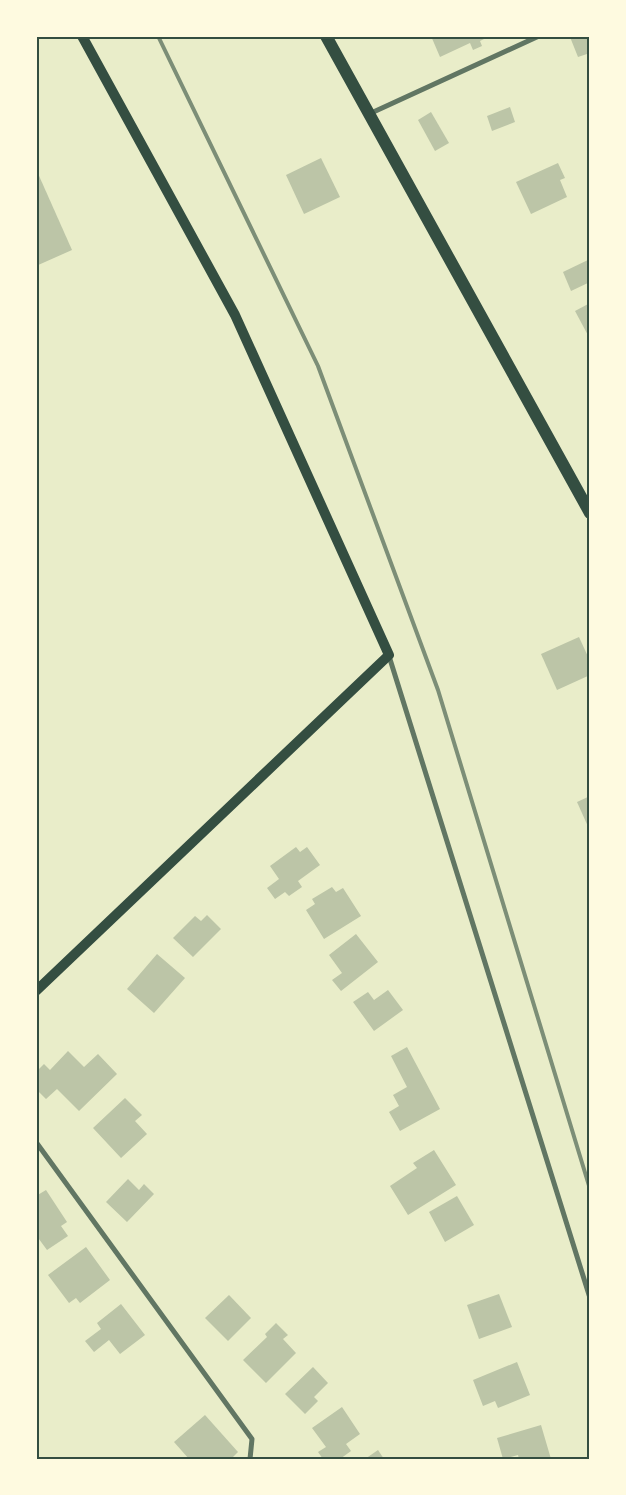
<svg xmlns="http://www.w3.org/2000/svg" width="626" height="1495" font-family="'Roboto Condensed',sans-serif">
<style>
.building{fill:#bcc5a7}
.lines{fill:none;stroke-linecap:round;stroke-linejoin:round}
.minor{stroke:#617663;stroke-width:5}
.secondary{stroke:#344e41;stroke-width:10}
.primary{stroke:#344e41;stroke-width:12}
.rail{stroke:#7c8e77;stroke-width:4}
.neatline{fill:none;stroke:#344e41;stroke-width:2}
</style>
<rect width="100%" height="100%" fill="#e9edc9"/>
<!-- building -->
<g class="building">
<path d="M431 36H490L480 41 482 46 473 50 470 43 440 57Z"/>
<path d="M590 36V60L587 54 578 57 570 37Z"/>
<path d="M510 107 515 122 492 131 487 116Z"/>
<path d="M431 112 449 143 435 151 418 120Z"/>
<path d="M321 158 340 197 304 214 286 175Z"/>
<path d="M558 163 565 178 560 180 567 197 531 214 516 182Z"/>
<path d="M36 169 72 250 36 266Z"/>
<path d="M590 259V282L571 291 563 272Z"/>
<path d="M590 303V339L575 311Z"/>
<path d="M579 637 590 661V675L557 690 541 654Z"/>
<path d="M590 796V831L577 802Z"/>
<path d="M296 847 300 852 307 847 320 865 298 881 302 887 289 896 285 892 275 899 267 888 279 879 270 866Z"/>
<path d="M332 887 336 892 343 888 361 916 324 939 306 910 315 904 312 899Z"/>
<path d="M207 915 221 929 193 957 173 938 195 916 201 921Z"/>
<path d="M356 934 378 962 341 991 332 980 342 973 329 955Z"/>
<path d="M157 954 185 978 154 1013 127 989Z"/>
<path d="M388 990 403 1010 374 1031 353 1002 368 992 374 1000Z"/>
<path d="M407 1047 440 1109 400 1131 389 1112 399 1106 393 1095 407 1087 391 1056Z"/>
<path d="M68 1051 84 1067 98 1054 117 1074 79 1111 57 1089 46 1099 36 1089V1072L44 1064 50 1070Z"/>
<path d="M125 1098 142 1115 135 1121 147 1134 121 1158 93 1128Z"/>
<path d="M434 1150 456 1185 408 1215 390 1186 417 1168 413 1163Z"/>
<path d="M128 1179 139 1190 144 1184 154 1194 127 1222 106 1202Z"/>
<path d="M46 1190 67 1222 61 1226 68 1236 47 1250 36 1235V1196Z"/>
<path d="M457 1196 474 1225 445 1242 429 1212Z"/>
<path d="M86 1247 110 1280 80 1303 76 1298 69 1303 48 1275Z"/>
<path d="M499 1294 512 1327 479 1339 467 1305Z"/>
<path d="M229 1295 251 1318 228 1341 205 1318Z"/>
<path d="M121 1304 145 1335 120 1354 109 1340 94 1352 85 1341 101 1329 97 1323Z"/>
<path d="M276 1323 288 1335 283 1339 296 1353 266 1383 243 1360 267 1337 265 1334Z"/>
<path d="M517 1362 530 1395 498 1408 495 1401 483 1406 473 1380Z"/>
<path d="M313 1367 328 1383 314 1397 318 1401 305 1414 285 1394Z"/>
<path d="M342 1407 360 1434 346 1444 351 1451 340 1459H323L318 1452 326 1447 312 1428Z"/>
<path d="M205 1415 238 1452 231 1459H189L174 1442Z"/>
<path d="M541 1425 551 1459H519L518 1455 503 1459 497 1438Z"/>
<path d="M378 1450 384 1459H365Z"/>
</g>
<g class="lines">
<!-- minor -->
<g class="minor">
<path d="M369 114 539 36"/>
<path d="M389 656 590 1298"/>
<path d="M36 1142 252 1439 250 1459"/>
</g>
<!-- secondary -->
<path class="secondary" d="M36 991 389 655 235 315 82 36"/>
<!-- primary -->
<path class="primary" d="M326 36 590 513"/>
<!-- rail -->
<path class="rail" d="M158 36 318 366 438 690 590 1189"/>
</g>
<!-- border -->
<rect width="626" height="1495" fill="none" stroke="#fefae0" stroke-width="75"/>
<rect x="38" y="38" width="550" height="1420" class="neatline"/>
</svg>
